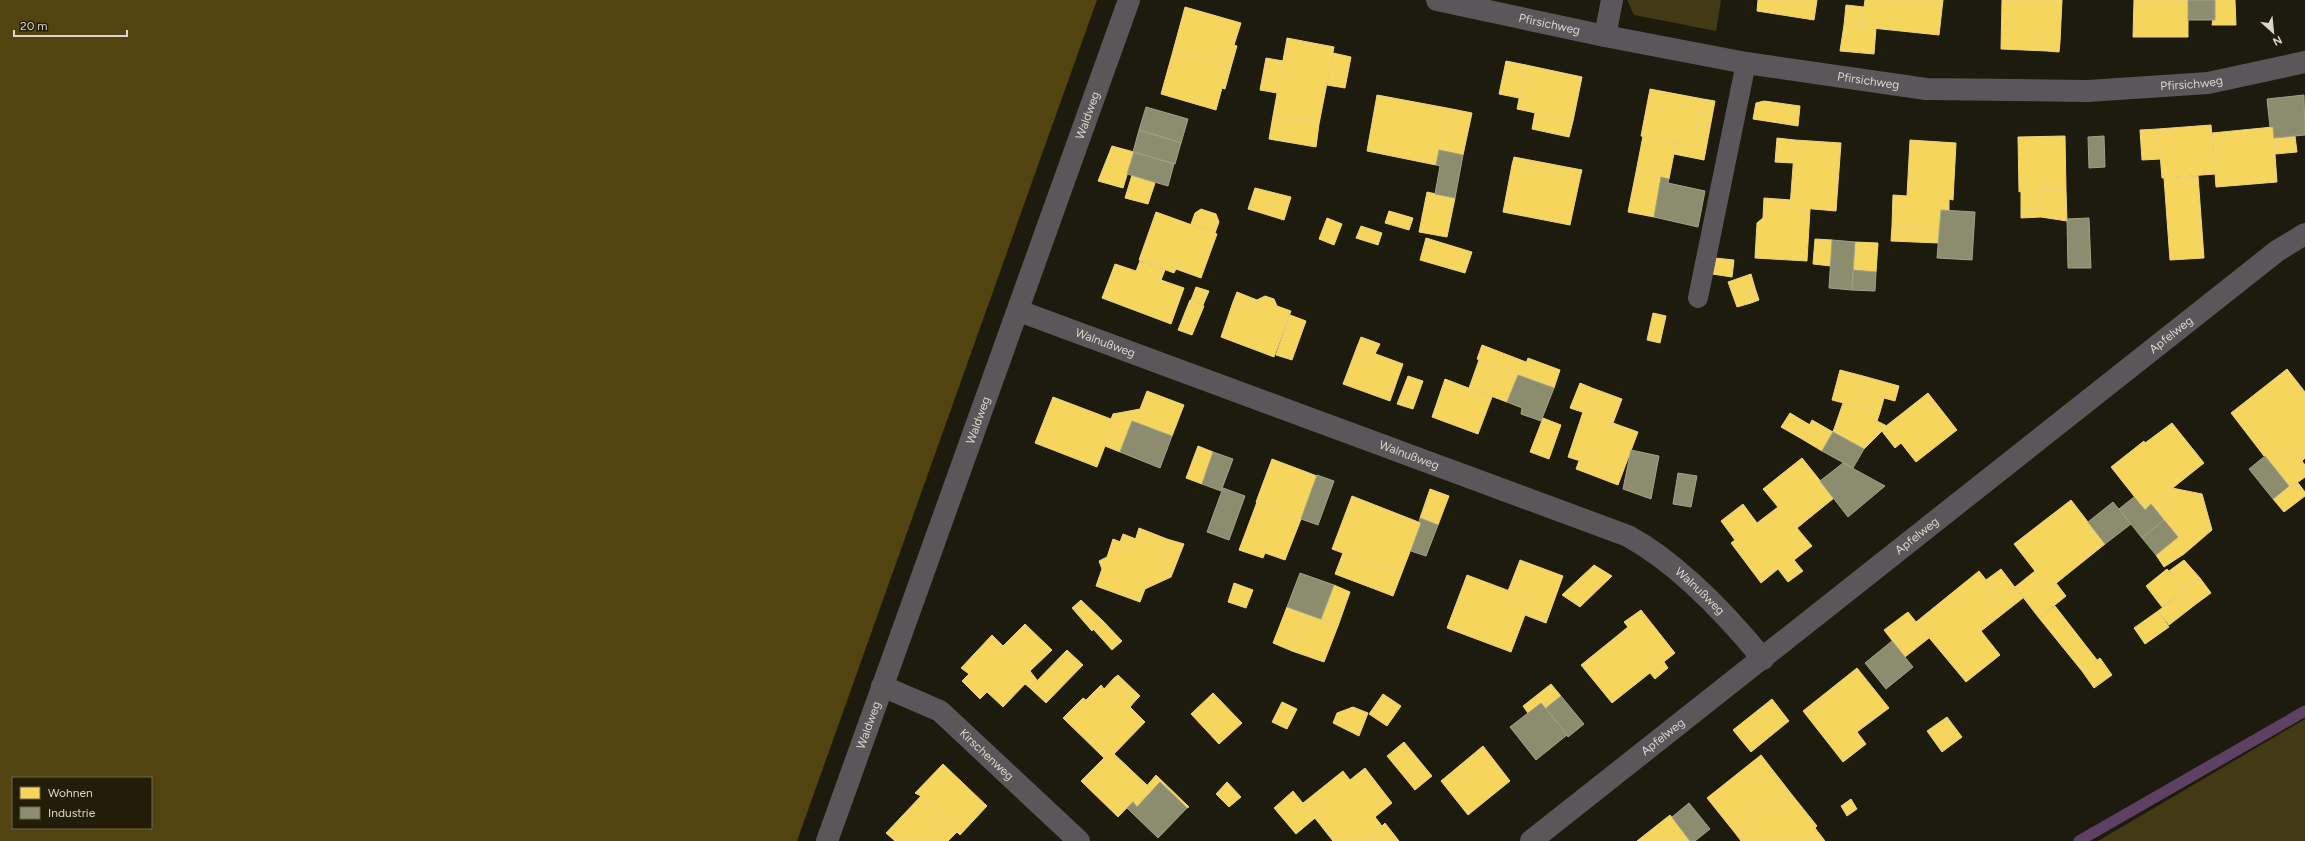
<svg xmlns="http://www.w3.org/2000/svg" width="2305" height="841" font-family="Figtree,sans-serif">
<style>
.green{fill:#423915}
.forest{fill:#514410;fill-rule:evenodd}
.homes{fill:#f6d55c;stroke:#eed57d}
.industry{fill:#8c8c6e;stroke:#a3a289}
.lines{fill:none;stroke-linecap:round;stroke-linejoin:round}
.stream{stroke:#5e4065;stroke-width:11}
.service{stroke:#5b565a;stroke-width:20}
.minor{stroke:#5b565a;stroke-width:22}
.labels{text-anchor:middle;stroke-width:4;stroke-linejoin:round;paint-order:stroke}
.street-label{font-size:12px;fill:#dad6c9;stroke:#231d08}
</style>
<rect width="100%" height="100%" fill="#1d1a0e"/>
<!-- green -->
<g class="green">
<path d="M1627 0H1721L1716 31 1634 15Z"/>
<path d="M2305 719V841H2098Z"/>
</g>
<!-- forest -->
<path class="forest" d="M0 0H1097L797 841H0ZM13 778H151V828H13Z"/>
<!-- homes -->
<g class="homes">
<path d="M1758 0H1817L1814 20 1757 11Z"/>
<path d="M1865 0H1880L1879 8 1864 7Z"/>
<path d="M1880 0H1943L1939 35 1862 27 1864 7 1879 8Z"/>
<path d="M2002 0H2062L2060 42 2047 41V51L2001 49Z"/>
<path d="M2134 0H2188V37H2133Z"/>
<path d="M2215 0H2235L2236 25H2212Z"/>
<path d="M1846 5 1864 7 1862 27 1844 25Z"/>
<path d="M1185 7 1241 23 1234 45 1237 46 1231 67 1173 51Z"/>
<path d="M1844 25 1876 28 1874 54 1840 51Z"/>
<path d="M1287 38 1334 47 1319 124 1273 116Z"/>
<path d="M2047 41 2060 42 2059 52 2047 51Z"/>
<path d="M1173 51 1231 67 1225 89 1222 88 1216 110 1161 94Z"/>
<path d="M1333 53 1351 57 1345 88 1327 85Z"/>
<path d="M1266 58 1283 61 1277 93 1260 90Z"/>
<path d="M1506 61 1526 65 1519 98 1499 94Z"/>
<path d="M1526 65 1582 77 1573 121 1517 109Z"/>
<path d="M1650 89 1703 99 1695 146 1641 136Z"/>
<path d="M1377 95 1447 108 1436 165 1367 151Z"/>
<path d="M1703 99 1715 101 1704 160 1674 154 1676 143 1695 146Z"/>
<path d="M1764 101 1800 106 1798 126 1753 119 1756 103Z"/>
<path d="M1447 108 1472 113 1463 155 1439 150Z"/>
<path d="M1535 113 1573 121 1569 137 1532 129Z"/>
<path d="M1273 116 1319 124 1316 147 1269 139Z"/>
<path d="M2211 125 2215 174 2162 178 2158 129Z"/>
<path d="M2273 127 2277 182 2216 187 2212 133Z"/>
<path d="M2158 129 2161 159 2142 160 2140 130Z"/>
<path d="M1643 136 1676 143 1669 179 1636 172Z"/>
<path d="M2065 136 2066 190 2040 191V208L2021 209V191L2019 192 2018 137Z"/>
<path d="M2295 136 2297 152 2275 154 2274 138Z"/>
<path d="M1777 138 1795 140 1793 163 1775 162Z"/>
<path d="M1795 140 1841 143 1836 211 1790 207Z"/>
<path d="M1910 140 1956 143 1953 200 1949 199V211L1941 210V228L1892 226 1893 195 1907 196Z"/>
<path d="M1112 146 1134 152 1123 188 1098 181Z"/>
<path d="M1514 157 1582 170 1580 178 1512 165Z"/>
<path d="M1512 165 1580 178 1570 225 1503 212Z"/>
<path d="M1636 172 1661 177 1654 217 1628 212Z"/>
<path d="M1132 175 1155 183 1148 204 1125 198Z"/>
<path d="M2198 176 2204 258 2170 260 2164 178Z"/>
<path d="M1255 188 1291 197 1284 220 1248 209Z"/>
<path d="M2066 190 2067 221 2041 217 2021 218V209L2040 208V191Z"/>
<path d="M1427 192 1455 198 1447 237 1419 232Z"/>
<path d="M1764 198 1791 200 1790 207 1810 209 1807 261 1755 258 1757 223 1763 218Z"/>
<path d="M1201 209 1216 214 1219 222 1215 233 1191 224 1195 213Z"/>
<path d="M1389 211 1413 218 1409 230 1385 223Z"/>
<path d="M1156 212 1217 234 1201 278 1176 269 1174 273 1139 260Z"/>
<path d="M1327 218 1342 224 1334 245 1319 239Z"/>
<path d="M1361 226 1382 233 1378 245 1356 238Z"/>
<path d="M1892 226 1939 228 1938 243 1891 241Z"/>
<path d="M1426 238 1472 252 1465 273 1420 260Z"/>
<path d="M1815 239 1832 240 1831 266 1813 264Z"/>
<path d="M1855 242 1878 243 1876 272 1853 270Z"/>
<path d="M1715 258 1734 260 1732 277 1712 274Z"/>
<path d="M1140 261 1165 270 1161 280 1184 288 1171 324 1102 298 1115 264 1136 271Z"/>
<path d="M1751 274 1755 288 1747 291 1751 303 1737 307 1728 282Z"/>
<path d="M1196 287 1209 291 1203 305 1191 300Z"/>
<path d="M1755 288 1759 300 1751 303 1747 291Z"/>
<path d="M1237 292 1257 300 1254 309 1233 302Z"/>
<path d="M1265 296 1274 299 1277 306 1291 311 1274 357 1221 337 1233 302 1254 309 1257 300Z"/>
<path d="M1190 300 1204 306 1192 335 1178 330Z"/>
<path d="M1653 313 1666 316 1660 343 1647 340Z"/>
<path d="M1290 315 1306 321 1292 360 1276 355Z"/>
<path d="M1361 337 1380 344 1375 354 1357 347Z"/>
<path d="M1482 345 1526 362 1521 376 1477 359Z"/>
<path d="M1357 347 1403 364 1390 401 1343 384Z"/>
<path d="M1528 358 1560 370 1554 388 1521 376Z"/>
<path d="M1479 360 1518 375 1507 402 1469 388Z"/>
<path d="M2287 369 2305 392V445L2274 469 2231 413Z"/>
<path d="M1840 370 1863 376 1855 406 1832 400Z"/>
<path d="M1408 376 1423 381 1413 409 1397 404Z"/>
<path d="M1863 376 1899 386 1895 401 1884 398 1880 412 1855 406Z"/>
<path d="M1445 379 1492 397 1478 434 1432 417Z"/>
<path d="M1580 383 1592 388 1591 391 1596 392 1588 414 1570 408Z"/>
<path d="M1592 388 1622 399 1613 423 1638 432 1618 485 1584 472 1587 463 1568 457 1583 412 1588 414 1596 392 1591 391Z"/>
<path d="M1147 391 1184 405 1172 436 1113 414 1140 409Z"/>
<path d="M1928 393 1957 430 1916 462 1901 443 1895 448 1881 430Z"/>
<path d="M1053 397 1111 419 1113 414 1132 421 1120 452 1105 446 1097 467 1035 443Z"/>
<path d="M1843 403 1880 412 1877 421 1887 426 1864 449 1833 432Z"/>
<path d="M1790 413 1810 425 1802 439 1781 427Z"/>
<path d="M1543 418 1561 425 1549 459 1530 452Z"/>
<path d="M1812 420 1833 432 1822 451 1802 439Z"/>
<path d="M2172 423 2204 463 2145 510 2111 467 2144 441 2145 443Z"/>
<path d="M2305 444V458L2302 461 2305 465V477L2290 488 2275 468Z"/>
<path d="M1198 446 1213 452 1202 484 1186 478Z"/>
<path d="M1802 458 1834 498 1797 528 1812 546 1794 560 1803 571 1788 582 1778 569 1761 583 1731 543 1735 540 1721 521 1743 504 1757 523 1778 507 1763 489Z"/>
<path d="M1272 459 1317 476 1301 519 1256 502Z"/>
<path d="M1579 461 1587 463 1584 472 1576 469Z"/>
<path d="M2298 483 2305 492V496L2284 512 2273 499 2289 486 2290 488Z"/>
<path d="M2172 488 2202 494 2212 530 2184 554 2164 567 2156 555 2178 537 2151 504Z"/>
<path d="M1430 489 1449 496 1438 525 1420 518Z"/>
<path d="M1352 496 1421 523 1401 575 1332 549Z"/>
<path d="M2071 500 2105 544 2049 589 2014 544Z"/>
<path d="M1257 502 1301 519 1285 560 1265 553 1263 558 1239 550Z"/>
<path d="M1139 528 1167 539 1161 555 1171 577 1145 589 1140 602 1096 586 1102 569 1099 561 1107 557 1113 539 1133 547Z"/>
<path d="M1123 534 1136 539 1133 547 1120 542Z"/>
<path d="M1167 539 1184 544 1171 577 1161 555Z"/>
<path d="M1343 553 1401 575 1393 596 1335 574Z"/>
<path d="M1520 560 1563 576 1546 623 1525 615 1531 599 1508 591Z"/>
<path d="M2184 560 2200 578 2185 590 2169 571Z"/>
<path d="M1594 565 1612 576 1580 607 1562 595Z"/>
<path d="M2001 569 2023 598 2009 609 1986 580Z"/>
<path d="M2167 569 2185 590 2162 607 2146 586Z"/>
<path d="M1979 571 2009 609 1981 631 2000 655 1966 682 1916 622Z"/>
<path d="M2035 571 2049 589 2056 583 2066 596 2039 618 2015 587Z"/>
<path d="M1467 575 1531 599 1511 652 1447 628Z"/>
<path d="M2200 578 2211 593 2196 604 2185 590Z"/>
<path d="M1234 583 1253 590 1246 608 1228 602Z"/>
<path d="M1334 585 1350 592 1338 626 1321 619Z"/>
<path d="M2185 590 2196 604 2169 625 2158 611Z"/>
<path d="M1081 600 1103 621 1092 631 1072 608Z"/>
<path d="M2055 606 2097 660 2082 671 2039 618Z"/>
<path d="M1287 607 1306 614 1292 651 1273 643Z"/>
<path d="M1641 610 1675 653 1612 703 1581 665 1628 627 1624 622Z"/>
<path d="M2158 611 2169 627 2145 644 2134 628Z"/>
<path d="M1908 612 1929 638 1905 657 1884 630Z"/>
<path d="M1306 614 1338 626 1324 662 1292 651Z"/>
<path d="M1103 621 1122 641 1112 650 1094 630Z"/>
<path d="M1025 624 1052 650 1030 671 1037 680 1030 688 1025 684 1003 707 987 692 980 699 962 681 969 674 961 668 992 635 1003 646Z"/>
<path d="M1067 650 1083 665 1046 703 1030 688Z"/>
<path d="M2100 658 2112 675 2094 688 2082 671Z"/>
<path d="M1664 662 1668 668 1655 679 1650 673Z"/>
<path d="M1857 668 1889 708 1857 732 1866 744 1843 762 1803 711Z"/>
<path d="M1118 675 1140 696 1136 700 1114 678Z"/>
<path d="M1114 678 1136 700 1130 707 1145 722 1114 754 1111 751 1104 758 1063 718 1083 698 1086 700 1101 685 1104 689Z"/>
<path d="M1551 684 1561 696 1546 708 1541 703 1528 713 1523 706Z"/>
<path d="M1213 693 1242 723 1219 744 1191 714Z"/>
<path d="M1383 694 1401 706 1387 726 1369 714Z"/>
<path d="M1772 699 1789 721 1751 752 1733 730Z"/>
<path d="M1282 702 1297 709 1287 729 1272 722Z"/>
<path d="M1353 707 1368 713 1359 736 1333 723 1337 713Z"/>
<path d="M1947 717 1962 737 1942 752 1927 731Z"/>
<path d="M1404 742 1432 776 1415 790 1387 756Z"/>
<path d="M1483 746 1510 781 1468 815 1441 781Z"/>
<path d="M1111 751 1148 786 1118 817 1081 781Z"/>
<path d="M1761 755 1789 791 1735 833 1707 798Z"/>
<path d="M943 764 987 806 960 835 921 796 915 793Z"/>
<path d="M1365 768 1392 803 1375 817 1382 826 1362 841H1333L1303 803 1343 771 1350 780Z"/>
<path d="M1156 775 1189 807 1187 808 1160 782 1137 807 1133 802Z"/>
<path d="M1227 782 1241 797 1229 807 1216 794Z"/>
<path d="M1293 791 1315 818 1296 834 1274 808Z"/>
<path d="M1789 791 1817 826 1815 828 1825 841H1741L1735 833Z"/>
<path d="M921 796 958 831 948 841H895L886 833Z"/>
<path d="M1851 799 1857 809 1847 816 1841 806Z"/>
<path d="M1670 815 1690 841H1637Z"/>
<path d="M1385 823 1399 841H1362L1382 826Z"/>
</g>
<!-- industry -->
<g class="industry">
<rect x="2188" y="0" width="27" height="20"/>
<path d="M2304 95 2305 135 2274 138 2273 127H2270L2267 99Z"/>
<path d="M1146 107 1188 119 1181 143 1139 130Z"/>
<path d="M1139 130 1181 143 1175 164 1133 152Z"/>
<path d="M2104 136 2105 167 2089 168 2088 137Z"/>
<path d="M1439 150 1463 155 1455 198 1435 194 1440 166 1436 165Z"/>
<path d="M1134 152 1174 164 1168 186 1127 174Z"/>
<path d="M1661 177 1669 179 1668 183 1705 191 1698 227 1654 217Z"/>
<path d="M1941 210 1975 212 1972 260 1937 258Z"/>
<path d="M2089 218 2091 268H2068L2067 219Z"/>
<path d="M1832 240 1855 242 1852 290 1829 288Z"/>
<path d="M1853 270 1876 272 1875 291 1852 290Z"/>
<path d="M1518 375 1554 388 1541 421 1521 414 1522 408 1507 402Z"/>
<path d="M1132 421 1172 436 1160 468 1120 452Z"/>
<path d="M1833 432 1864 449 1853 468 1822 451Z"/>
<path d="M1631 450 1659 456 1651 499 1623 489Z"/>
<path d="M1213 452 1233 459 1221 491 1202 484Z"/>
<path d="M2265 456 2289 486 2273 499 2249 469Z"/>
<path d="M1843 463 1885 486 1848 517 1820 481Z"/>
<path d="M1678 473 1697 476 1691 507 1673 504Z"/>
<path d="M1317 475 1334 481 1318 525 1301 519Z"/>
<path d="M1223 488 1245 496 1229 540 1207 532Z"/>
<path d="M2134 497 2145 510 2151 504 2164 520 2142 538 2119 509Z"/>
<path d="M2113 502 2131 524 2105 544 2088 522Z"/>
<path d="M1420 518 1438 525 1426 556 1411 551 1421 523 1419 522Z"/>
<path d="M2164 520 2178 537 2156 555 2142 538Z"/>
<path d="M1300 573 1334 585 1321 619 1287 607Z"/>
<path d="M1892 641 1913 667 1886 689 1865 663Z"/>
<path d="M1561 696 1584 724 1568 737 1546 708Z"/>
<path d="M1541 703 1567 735 1536 760 1510 727Z"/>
<path d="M1160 782 1187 808 1158 838 1127 808 1133 802 1137 807Z"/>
<path d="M1689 803 1710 829 1695 841H1690L1672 817Z"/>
</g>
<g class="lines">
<!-- stream -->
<path class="stream" d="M2079 841 2305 711"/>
<!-- service -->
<path class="service" d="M1698 298 1746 63"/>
<!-- minor -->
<g class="minor">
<path id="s1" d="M1437 0 1605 36 1746 63 1926 89 2088 91 2208 83 2305 62"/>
<path d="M1605 36 1612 0"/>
<path id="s2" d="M1019 311 1628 536C1679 564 1726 614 1763 659"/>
<path id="s3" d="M882 686 940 711 1079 841"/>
<path id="s4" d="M827 841 1129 0"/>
<path id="s5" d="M1531 841 2277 251 2305 234"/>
</g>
</g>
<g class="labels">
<!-- street labels -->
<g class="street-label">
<text dy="4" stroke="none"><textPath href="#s1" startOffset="115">Pfirsichweg</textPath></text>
<text dy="4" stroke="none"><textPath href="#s1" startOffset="439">Pfirsichweg</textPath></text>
<text dy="4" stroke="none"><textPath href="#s1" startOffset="763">Pfirsichweg</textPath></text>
<text dy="4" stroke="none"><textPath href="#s4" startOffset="771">Waldweg</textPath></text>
<text dy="4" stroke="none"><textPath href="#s5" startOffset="816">Apfelweg</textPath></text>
<text dy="4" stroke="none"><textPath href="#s2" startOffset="92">Walnußweg</textPath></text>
<text dy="4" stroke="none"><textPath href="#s4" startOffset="447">Waldweg</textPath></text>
<text dy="4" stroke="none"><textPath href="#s2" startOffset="416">Walnußweg</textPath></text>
<text dy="4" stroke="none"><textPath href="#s5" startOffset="492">Apfelweg</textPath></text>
<text dy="4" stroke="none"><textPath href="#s2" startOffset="740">Walnußweg</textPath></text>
<text dy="4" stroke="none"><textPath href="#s4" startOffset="123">Waldweg</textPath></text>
<text dy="4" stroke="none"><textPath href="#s5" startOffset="168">Apfelweg</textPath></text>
<text dy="4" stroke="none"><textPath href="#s3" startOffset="127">Kirschenweg</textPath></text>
</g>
</g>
<!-- legend -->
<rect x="12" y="777" width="140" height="52" fill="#231d08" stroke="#6c6755"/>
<rect x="20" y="787" width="20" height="12" fill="#f6d55c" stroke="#6c6755"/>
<text x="48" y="797" font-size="12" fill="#dad6c9">Wohnen</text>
<rect x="20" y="807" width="20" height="12" fill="#8c8c6e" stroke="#6c6755"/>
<text x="48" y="817" font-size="12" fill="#dad6c9">Industrie</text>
<!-- north arrow -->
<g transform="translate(2273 32) rotate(153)" stroke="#231d08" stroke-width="3" paint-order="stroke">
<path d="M0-3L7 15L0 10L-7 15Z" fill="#dad6c9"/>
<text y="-6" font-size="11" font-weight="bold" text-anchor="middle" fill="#dad6c9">N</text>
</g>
<!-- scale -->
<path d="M14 30v6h113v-6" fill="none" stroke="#dad6c9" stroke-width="2"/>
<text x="20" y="30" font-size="12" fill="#dad6c9" stroke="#231d08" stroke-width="3" paint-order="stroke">20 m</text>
</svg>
